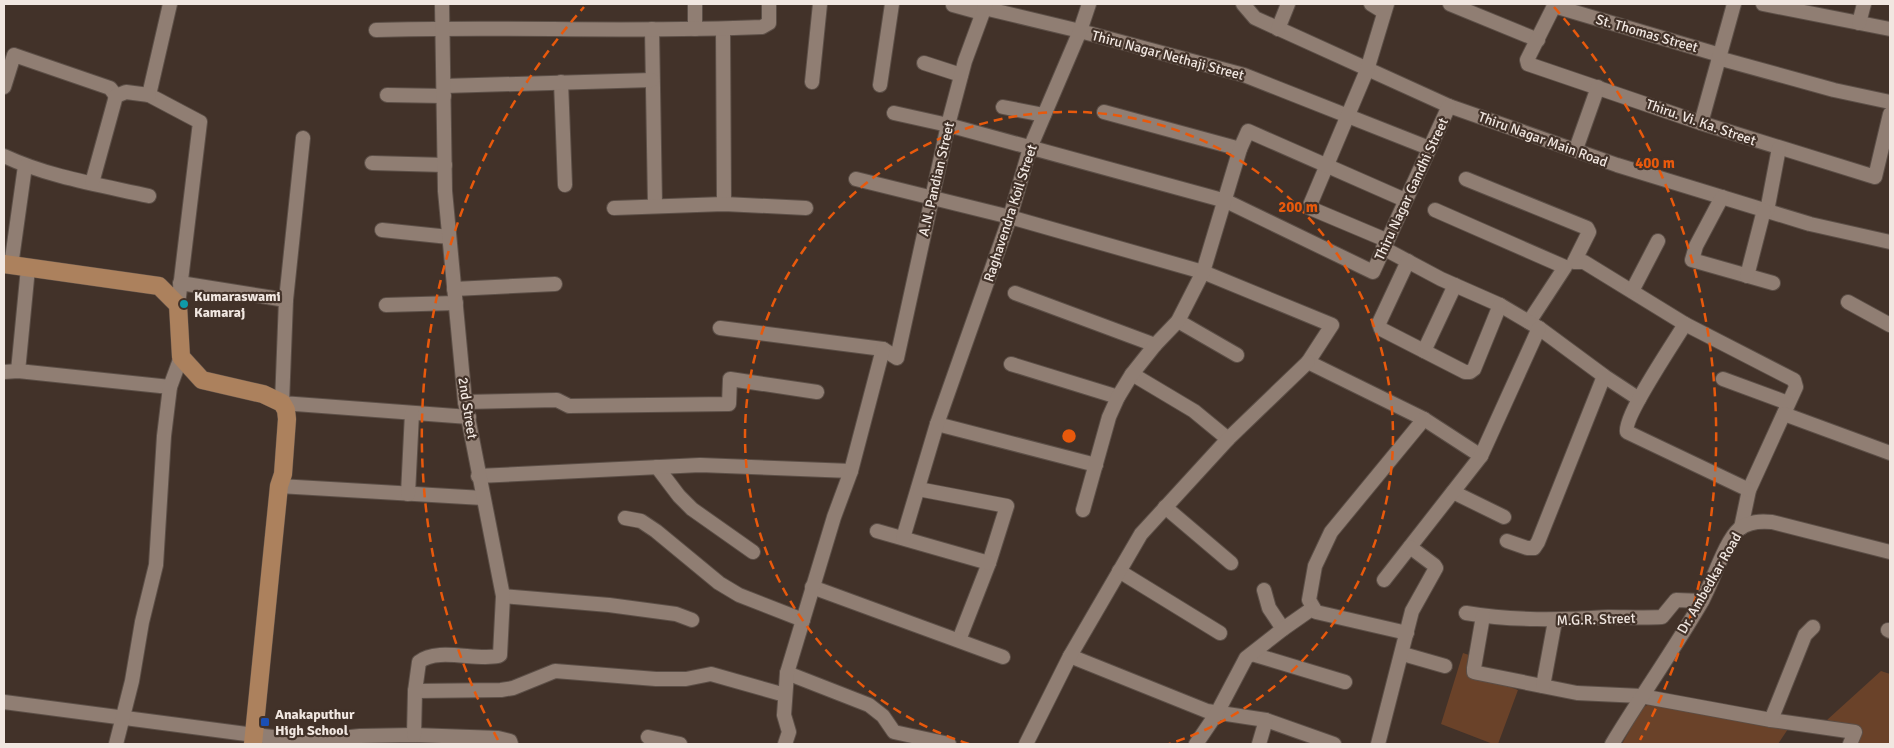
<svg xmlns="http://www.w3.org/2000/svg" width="1894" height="748" font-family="Signika,sans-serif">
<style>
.green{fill:#6a4229}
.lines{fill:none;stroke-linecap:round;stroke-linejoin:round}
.minor-casing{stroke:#5c4f47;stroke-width:16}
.major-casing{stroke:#5c4f47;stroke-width:19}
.minor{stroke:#907e73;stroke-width:14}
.major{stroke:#ac815d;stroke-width:18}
.ring{fill:none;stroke:#e8590c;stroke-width:2.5;stroke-dasharray:9 6}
.culture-dot{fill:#0f9aa8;stroke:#423229;stroke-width:2}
.transit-dot{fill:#1a4fb4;stroke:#423229;stroke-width:2}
.labels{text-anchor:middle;stroke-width:4.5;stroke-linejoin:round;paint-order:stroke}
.street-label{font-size:14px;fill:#f1e7e1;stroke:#423229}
.poi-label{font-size:14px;font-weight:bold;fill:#f1e7e1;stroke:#423229;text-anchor:start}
.centre{fill:#e8590c;stroke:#423229;stroke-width:2.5}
.ring-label{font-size:15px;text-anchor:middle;font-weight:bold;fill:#e8590c;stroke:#423229;stroke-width:4.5;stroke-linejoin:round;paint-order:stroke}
</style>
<rect width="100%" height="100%" fill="#423229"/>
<!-- green -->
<g class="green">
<path d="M1463 653 1472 656 1469 672 1518 690 1498 744H1493L1441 724Z"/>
<path d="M1881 671 1890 674V744H1857L1862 730 1827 720Z"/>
<path d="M1649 704 1790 726 1778 744H1622L1642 708Z"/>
</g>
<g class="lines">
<defs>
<g id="minor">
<path d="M170 4 149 95 200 122 178 305"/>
<path d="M1243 4 1255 18 1449 106 1617 165 1810 224 1890 242"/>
<path d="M1371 4 1384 12"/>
<path d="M1450 4 1538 40"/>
<path d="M1763 4 1890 29"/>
<path d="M953 5 982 13"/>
<path d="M984 8 1080 31 1244 75 1429 148"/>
<path d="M1859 23 1864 4"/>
<path d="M652 29 655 205"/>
<path d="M695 29V4"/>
<path d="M723 29 724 204"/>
<path d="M1278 29 1288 4"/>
<path d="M376 30C505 26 634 33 762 27L769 23V4"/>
<path d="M1720 55 1554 6 1527 60 1528 64 1701 123 1875 177 1890 114"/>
<path d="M1718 58 1834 90 1890 102"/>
<path d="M924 63 961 75"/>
<path d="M561 82 565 185"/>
<path d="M812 82 820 4"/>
<path d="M880 85 892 4"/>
<path d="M444 86 652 80"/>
<path d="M4 87 14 55 110 88 116 96"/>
<path d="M387 95 444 96"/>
<path d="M1003 107 1044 115"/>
<path d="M1104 112 1240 149"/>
<path d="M894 113 948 125 1226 201 1373 272 1449 106"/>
<path d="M1701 123 1734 4"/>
<path d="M303 138 286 300 282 403 469 417"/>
<path d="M1576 149 1598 87"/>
<path d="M4 156C49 177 100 185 149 196"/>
<path d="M372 163 445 165"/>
<path d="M856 179 1010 217 1203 272 1332 325 1308 362 1424 419 1481 456"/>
<path d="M1466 179 1587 228 1589 232 1574 262H1584L1685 324 1794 380 1796 387 1749 490 1741 528"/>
<path d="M92 183 116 96 126 92 149 95"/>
<path d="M1722 197 1696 246 1692 260 1773 283"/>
<path d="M614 208 724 204 806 208"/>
<path d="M1435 210 1565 267 1529 322"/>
<path d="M1767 211 1779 148"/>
<path d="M382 230 449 237"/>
<path d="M1386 240 1310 208V205L1367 70 1387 4"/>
<path d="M1383 248 1441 279 1500 305 1539 328 1604 376 1639 399"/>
<path d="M1408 261 1379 323 1381 329 1465 372H1470L1474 369 1500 305"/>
<path d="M11 266 25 166"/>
<path d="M1747 276 1764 210"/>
<path d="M180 283 286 300"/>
<path d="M454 289 555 284"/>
<path d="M1632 291 1658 241"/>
<path d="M1015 293 1155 345"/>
<path d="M1848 302 1890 325"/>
<path d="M386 305 456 303"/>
<path d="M1178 321 1237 355"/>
<path d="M1685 324C1675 341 1623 417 1627 432L1749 490"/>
<path d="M720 328 883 349 897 358 948 125 965 61 986 4"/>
<path d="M1424 351 1455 285"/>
<path d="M1011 364 1118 397"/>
<path d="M18 371 28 268"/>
<path d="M4 372 18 371 170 387"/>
<path d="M1132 374 1194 411 1228 439"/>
<path d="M1723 379 1788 403"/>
<path d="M465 402 557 400 569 406 729 404 730 379 817 392"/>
<path d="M1784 414 1890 453"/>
<path d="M937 424 1096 465"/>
<path d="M657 467 679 496 692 509 753 552"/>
<path d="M478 476 700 465 851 471"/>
<path d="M279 486 483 498"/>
<path d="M918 489 1007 506 989 563 959 640"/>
<path d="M1453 492 1504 517"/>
<path d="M408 494 412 413"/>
<path d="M1165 507 1231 563"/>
<path d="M1083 510 1109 417 1118 397 1132 374 1155 345 1178 321 1203 272 1240 149 1248 131 1405 200"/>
<path d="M625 518 641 521 656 531 719 583 739 595 803 620"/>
<path d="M877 531 989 563"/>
<path d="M903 538 937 424 1010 217 1030 148 1080 31 1089 4"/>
<path d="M1507 541 1527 548H1534L1538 542 1604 376"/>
<path d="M1119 571 1220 633"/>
<path d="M1384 580 1481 456 1539 328"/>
<path d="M812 587 1003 657"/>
<path d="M1264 590 1269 608 1283 629"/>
<path d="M503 596 609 605 676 614 692 620"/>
<path d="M1466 613C1513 621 1560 620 1608 617 1626 617 1644 618 1662 617L1676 600 1702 601"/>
<path d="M1483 616 1474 668V672L1478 673 1577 693 1641 696 1771 720 1855 732 1850 744"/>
<path d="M1888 630 1890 631"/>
<path d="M1407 633 1316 612 1309 600 1315 566 1331 532 1424 419"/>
<path d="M1252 654 1345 682"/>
<path d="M1403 654 1445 666"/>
<path d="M1070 656 1207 711 1266 720 1334 744"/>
<path d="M787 673 869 705 883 716 894 732 949 744"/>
<path d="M1543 686 1555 621"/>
<path d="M415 691 501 690 513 688 555 671 656 679H686L711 674 785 695"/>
<path d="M4 702 254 735 312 741 360 736 414 735 498 738 510 741 511 744"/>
<path d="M1771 720 1805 635 1813 627"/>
<path d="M414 735 415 691 419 662C437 647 476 661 498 656L500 655 503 596 465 402 445 191 442 4"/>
<path d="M648 737 680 744"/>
<path d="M116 744 132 681 142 622 156 565 164 436 170 387 181 357"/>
<path d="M785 744 789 732 784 715 787 673 834 517 851 471 883 349"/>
<path d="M1026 744 1070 656 1141 534 1228 439 1308 362"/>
<path d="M1196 744 1217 713 1246 658 1283 629 1313 608"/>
<path d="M1259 744 1266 720"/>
<path d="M1378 744 1412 611 1436 568 1434 565 1410 547"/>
<path d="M1612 744C1641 696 1673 651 1701 603 1712 584 1725 541 1739 529 1749 521 1761 521 1772 522L1890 552"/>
</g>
<path id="major" d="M4 264 159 286 178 305 181 357 202 380 263 394 282 403 286 410 287 419 283 474 279 486 253 744"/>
</defs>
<!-- minor casing -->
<use href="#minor" class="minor-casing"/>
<!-- major casing -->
<use href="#major" class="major-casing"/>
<!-- minor -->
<use href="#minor" class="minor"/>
<!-- major -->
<use href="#major" class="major"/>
</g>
<!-- distance rings -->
<g class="ring">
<path d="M969 744A324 324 0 1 1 1169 744"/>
<path d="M498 740A647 647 0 0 1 584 7M1554 7A647 647 0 0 1 1640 740"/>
</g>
<!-- markers -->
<circle class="culture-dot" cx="184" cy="304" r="5"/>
<rect class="transit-dot" x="260" y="717" width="10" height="10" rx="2.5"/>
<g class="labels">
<!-- street labels -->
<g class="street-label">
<text transform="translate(1647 33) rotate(16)" y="5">St. Thomas Street</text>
<text transform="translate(1168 55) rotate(15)" y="5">Thiru Nagar Nethaji Street</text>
<text transform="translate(1701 122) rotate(19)" y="5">Thiru. Vi. Ka. Street</text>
<text transform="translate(1543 139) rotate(20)" y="5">Thiru Nagar Main Road</text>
<text transform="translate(936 179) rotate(-77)" y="5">A.N. Pandian Street</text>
<text transform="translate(1411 189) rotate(-65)" y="5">Thiru Nagar Gandhi Street</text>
<text transform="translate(1010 213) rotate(-72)" y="5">Raghavendra Koil Street</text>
<text transform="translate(468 408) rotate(81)" y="5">2nd Street</text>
<text transform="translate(1709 583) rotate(-60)" y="5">Dr. Ambedkar Road</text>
<text transform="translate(1596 619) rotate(-2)" y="5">M.G.R. Street</text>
</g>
<!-- poi labels -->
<g class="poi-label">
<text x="194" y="301">Kumaraswami<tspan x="194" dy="16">Kamaraj</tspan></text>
<text x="275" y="719">Anakaputhur<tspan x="275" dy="16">High School</tspan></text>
</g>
</g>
<circle cx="1069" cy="436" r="8" class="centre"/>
<g class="ring-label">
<text x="1655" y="168">400 m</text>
<text x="1298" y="212">200 m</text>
</g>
<!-- border -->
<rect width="1894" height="748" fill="none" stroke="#f1e7e1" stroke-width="10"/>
</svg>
